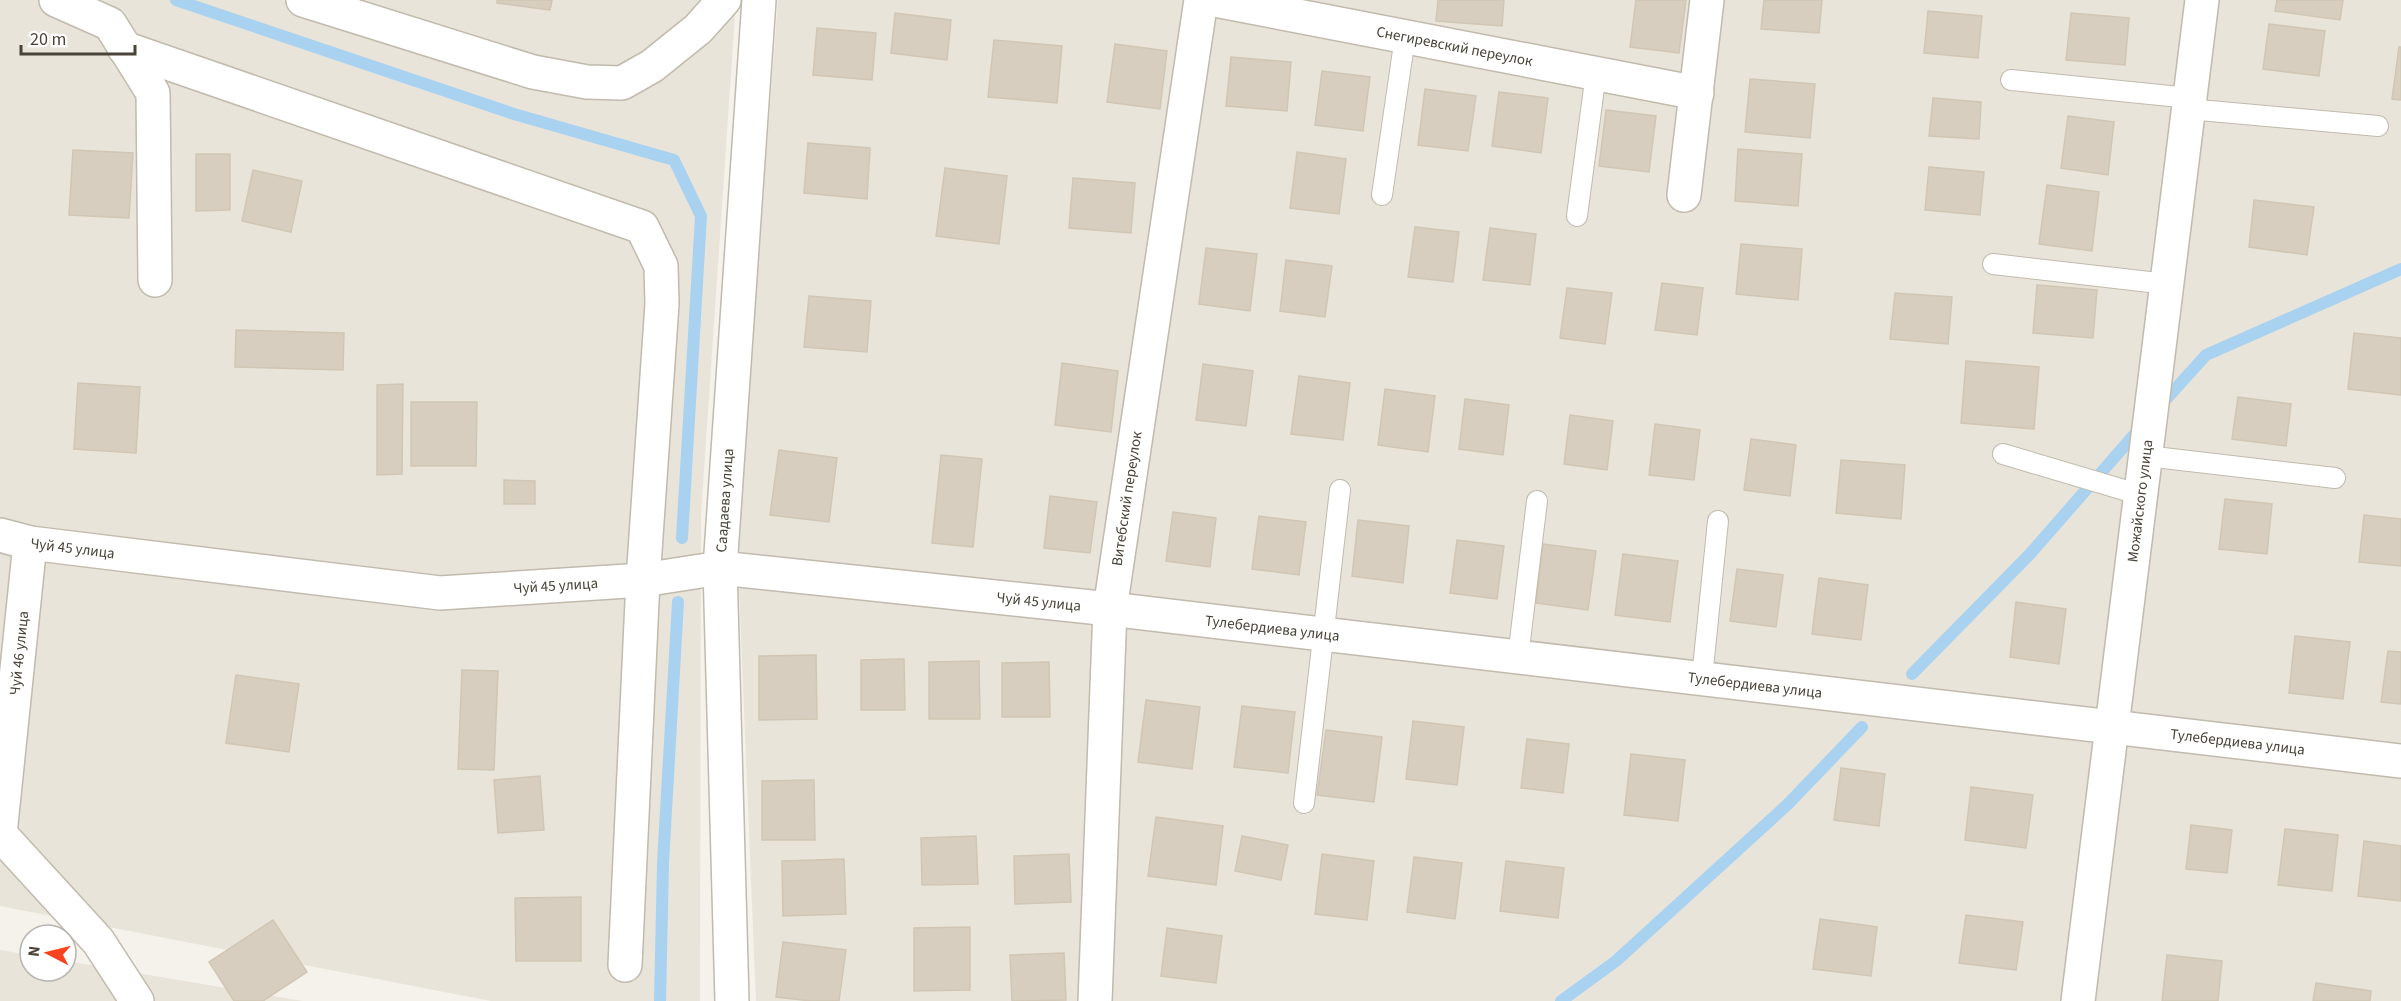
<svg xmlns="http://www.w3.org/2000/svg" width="2401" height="1001" font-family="'Source Sans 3',sans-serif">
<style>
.residential{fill:#e9e4d9}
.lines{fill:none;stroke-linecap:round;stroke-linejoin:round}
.stream{stroke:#a9d2f0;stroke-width:12}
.building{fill:#d7cec0;stroke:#d1c6b3;stroke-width:1.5}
.service-casing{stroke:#c1baad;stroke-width:22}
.minor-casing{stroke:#c1baad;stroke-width:36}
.service{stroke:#fff;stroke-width:20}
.minor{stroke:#fff;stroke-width:33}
.labels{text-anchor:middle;stroke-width:4.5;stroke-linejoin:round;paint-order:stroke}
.street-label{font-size:15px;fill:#494338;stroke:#fff}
</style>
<rect width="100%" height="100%" fill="#f5f2eb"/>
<!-- residential -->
<g class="residential">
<path d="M0 0H736L701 515 700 1001H491L0 906Z"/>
<path d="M778 0H2401V1001H756L737 542Z"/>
<path d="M0 950 30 955V971H66V961L303 1001H0Z"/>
</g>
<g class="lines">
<!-- stream -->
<g class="stream">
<path d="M176 0 514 114 674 160 701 216 682 538"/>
<path d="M2159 407 2206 355 2401 269"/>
<path d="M1912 674 2030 554 2141 427"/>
<path d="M660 1001 663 863 678 602"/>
<path d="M1561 1001 1616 961 1788 804 1862 727"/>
</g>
</g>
<!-- building -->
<g class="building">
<path d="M497 0H552L550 10 497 3Z"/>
<path d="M1438 0H1504L1502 26 1436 21Z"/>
<path d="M1636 0H1686L1679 53 1630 47Z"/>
<path d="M1764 0H1822L1819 33 1761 29Z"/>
<path d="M2277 0H2343L2340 20 2275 11Z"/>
<path d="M1928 11 1982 16 1978 58 1924 53Z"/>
<path d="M895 13 951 20 947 60 891 53Z"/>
<path d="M2071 13 2129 18 2125 65 2066 60Z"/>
<path d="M2269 24 2325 31 2319 76 2263 69Z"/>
<path d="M817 28 876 33 872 80 813 75Z"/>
<path d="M994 40 1062 46 1057 103 988 97Z"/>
<path d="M1115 44 1167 51 1160 109 1107 102Z"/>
<path d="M2399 47H2401V100L2392 99Z"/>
<path d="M1231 57 1291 62 1287 111 1226 106Z"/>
<path d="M1322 71 1370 77 1363 131 1315 125Z"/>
<path d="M1750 79 1815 84 1810 138 1745 132Z"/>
<path d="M1425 89 1476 96 1468 151 1418 145Z"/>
<path d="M1499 92 1548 98 1541 153 1492 146Z"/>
<path d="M1933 98 1981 102 1979 139 1929 136Z"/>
<path d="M1606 110 1656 116 1649 172 1599 166Z"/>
<path d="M2068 116 2114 122 2108 175 2061 168Z"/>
<path d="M808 143 870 148 867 199 804 193Z"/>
<path d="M1738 149 1802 154 1798 206 1735 201Z"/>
<path d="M73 150 133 153 129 218 69 215Z"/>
<path d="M1297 152 1346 159 1339 214 1290 208Z"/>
<path d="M196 154H230V210L196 211Z"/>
<path d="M1929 167 1984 172 1980 215 1925 210Z"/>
<path d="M945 168 1007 176 999 244 936 236Z"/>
<path d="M253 170 302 181 291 232 242 221Z"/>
<path d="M1073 178 1135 183 1131 233 1069 228Z"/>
<path d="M2047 185 2099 192 2092 251 2039 244Z"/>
<path d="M2254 200 2314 207 2307 255 2249 247Z"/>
<path d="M1415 227 1459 232 1453 282 1408 277Z"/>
<path d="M1490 228 1536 234 1530 285 1483 280Z"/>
<path d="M1741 244 1802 249 1798 300 1736 294Z"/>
<path d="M1206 248 1257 254 1250 311 1199 304Z"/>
<path d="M1286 260 1332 266 1325 317 1280 311Z"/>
<path d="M1662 283 1703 288 1697 335 1655 330Z"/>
<path d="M2037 285 2097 290 2093 338 2033 333Z"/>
<path d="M1567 288 1612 293 1605 344 1560 338Z"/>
<path d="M1895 293 1952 297 1948 344 1890 339Z"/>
<path d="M809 296 871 301 867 352 804 347Z"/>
<path d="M236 330 344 333 343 370 235 367Z"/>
<path d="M2354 333 2401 338V395L2348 389Z"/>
<path d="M1966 361 2039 367 2034 429 1961 423Z"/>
<path d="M1062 363 1118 371 1111 432 1055 425Z"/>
<path d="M1203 364 1253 371 1246 426 1196 420Z"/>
<path d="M1299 376 1350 383 1343 440 1291 434Z"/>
<path d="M78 383 140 387 136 453 74 449Z"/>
<path d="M403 384 402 474 377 475V385Z"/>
<path d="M1385 389 1435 396 1428 452 1378 445Z"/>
<path d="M2238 397 2291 404 2286 446 2232 439Z"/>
<path d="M1465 399 1509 405 1503 455 1459 449Z"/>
<path d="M411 402H477L476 466H411Z"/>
<path d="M1570 415 1613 421 1607 470 1564 464Z"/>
<path d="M1655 424 1700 430 1694 480 1649 475Z"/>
<path d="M1751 439 1796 445 1790 496 1744 490Z"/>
<path d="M779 450 837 458 829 522 770 515Z"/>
<path d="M941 455 982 459 973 547 932 543Z"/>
<path d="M1841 460 1905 465 1901 519 1836 513Z"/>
<path d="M504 480 535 481V504H504Z"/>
<path d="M1050 496 1097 502 1090 553 1044 548Z"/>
<path d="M2225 499 2272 504 2267 554 2219 549Z"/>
<path d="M1173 512 1216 518 1210 567 1166 561Z"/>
<path d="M2364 515 2401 519V566L2359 562Z"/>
<path d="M1259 516 1306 522 1299 575 1252 569Z"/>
<path d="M1358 520 1409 526 1403 583 1352 576Z"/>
<path d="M1457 540 1504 546 1497 599 1450 593Z"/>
<path d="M1543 544 1596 551 1588 610 1536 603Z"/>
<path d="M1623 554 1678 561 1670 622 1615 615Z"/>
<path d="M1737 569 1783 575 1776 627 1730 621Z"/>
<path d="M1819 578 1868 585 1861 640 1812 634Z"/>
<path d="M2016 602 2066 609 2059 664 2010 657Z"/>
<path d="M2295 636 2350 642 2343 699 2289 693Z"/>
<path d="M2388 651 2401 652V704L2381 702Z"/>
<path d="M816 655 817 719 759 720V656Z"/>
<path d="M904 659 905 710H861V660Z"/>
<path d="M979 661 980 719H929V662Z"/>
<path d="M1049 662 1050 717H1002V663Z"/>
<path d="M462 670 498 671 494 770 458 769Z"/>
<path d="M236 675 299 684 289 752 226 743Z"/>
<path d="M1146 700 1200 707 1192 769 1138 762Z"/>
<path d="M1242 706 1295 712 1288 773 1234 767Z"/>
<path d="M1413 721 1464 727 1457 785 1406 779Z"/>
<path d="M1326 730 1382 737 1374 802 1317 795Z"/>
<path d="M1527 739 1569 744 1563 793 1521 788Z"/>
<path d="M1631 754 1685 760 1678 821 1624 815Z"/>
<path d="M1841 768 1885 774 1879 826 1834 820Z"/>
<path d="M540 776 544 830 498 833 494 780Z"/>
<path d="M814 780 815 840H762V781Z"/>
<path d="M1971 787 2033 795 2026 848 1965 840Z"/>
<path d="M1156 817 1223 826 1216 885 1148 876Z"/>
<path d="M2191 825 2232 830 2227 873 2186 869Z"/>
<path d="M2285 829 2338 835 2332 891 2278 885Z"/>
<path d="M976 836 978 884 922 885 921 838Z"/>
<path d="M1242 836 1288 845 1281 880 1235 871Z"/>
<path d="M2364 841 2401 846V901L2358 896Z"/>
<path d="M1069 854 1071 902 1015 904 1014 856Z"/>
<path d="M1322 854 1374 861 1367 920 1315 914Z"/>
<path d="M1414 857 1462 863 1455 919 1407 912Z"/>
<path d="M844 859 846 914 783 916 782 861Z"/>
<path d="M1506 861 1564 868 1558 918 1500 911Z"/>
<path d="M581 897V961H516L515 898Z"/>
<path d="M1966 915 2023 922 2016 970 1959 963Z"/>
<path d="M1820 919 1877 927 1871 976 1813 969Z"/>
<path d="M273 920 307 972 263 1001H234L209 962Z"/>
<path d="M970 927V990L914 991V928Z"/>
<path d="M1167 928 1222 936 1216 983 1161 976Z"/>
<path d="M783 942 846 950 839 1001H811L776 997Z"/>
<path d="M1064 953 1066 1000 1012 1001 1010 955Z"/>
<path d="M2167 955 2222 961 2218 1001H2162Z"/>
<path d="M2316 983 2371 991 2370 1001H2313Z"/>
</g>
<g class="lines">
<defs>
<g id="service">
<path d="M2011 80 2190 98"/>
<path d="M2188 109 2378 126"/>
<path d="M1382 195 1405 37"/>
<path d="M1577 216 1596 73"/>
<path d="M1993 264 2167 284"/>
<path d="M2003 454 2141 495"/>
<path d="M2146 456 2335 478"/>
<path d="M1518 657 1537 501"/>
<path d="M1702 678 1718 521"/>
<path d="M1304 803 1340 490"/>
</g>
<g id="minor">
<path d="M56 0 110 24 153 93 155 280"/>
<path d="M303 0 533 72 587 82 622 83 652 66 698 29 724 0"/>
<path id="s1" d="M1215 0 1697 93"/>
<path d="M124 48 642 227 661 266 662 304 643 580 625 965"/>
<path d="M1684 195 1707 0"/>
<path id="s2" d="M0 535 30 543 440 593 643 580 720 568 1110 609 2401 761"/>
<path d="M30 543 0 834 98 941 137 1001"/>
<path id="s3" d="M732 1001 720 568 759 0"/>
<path id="s4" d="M1095 1001 1110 609 1201 0"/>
<path id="s5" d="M2078 1001 2202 0"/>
</g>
</defs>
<!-- service casing -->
<use href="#service" class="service-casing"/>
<!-- minor casing -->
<use href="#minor" class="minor-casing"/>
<!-- service -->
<use href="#service" class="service"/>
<!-- minor -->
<use href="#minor" class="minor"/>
</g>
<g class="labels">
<!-- street labels -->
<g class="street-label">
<text dy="5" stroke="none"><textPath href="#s1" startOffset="244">Снегиревский переулок</textPath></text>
<text dy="5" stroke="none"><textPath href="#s4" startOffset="504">Витебский переулок</textPath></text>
<text dy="5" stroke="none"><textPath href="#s3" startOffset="501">Саадаева улица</textPath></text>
<text dy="5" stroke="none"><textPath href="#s5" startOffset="504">Можайского улица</textPath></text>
<text dy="5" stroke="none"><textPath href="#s2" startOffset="74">Чуй 45 улица</textPath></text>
<text dy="5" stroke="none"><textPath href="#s2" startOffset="560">Чуй 45 улица</textPath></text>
<text dy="5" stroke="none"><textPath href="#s2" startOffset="1046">Чуй 45 улица</textPath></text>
<text dy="5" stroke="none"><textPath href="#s2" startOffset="1281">Тулебердиева улица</textPath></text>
<text transform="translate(19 653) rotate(-84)" y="5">Чуй 46 улица</text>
<text dy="5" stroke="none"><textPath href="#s2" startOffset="1767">Тулебердиева улица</textPath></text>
<text dy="5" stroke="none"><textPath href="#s2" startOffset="2253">Тулебердиева улица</textPath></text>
</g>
</g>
<!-- north arrow -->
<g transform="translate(48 953) rotate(277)"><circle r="28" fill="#ffffff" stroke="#b6b4af" stroke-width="1.5"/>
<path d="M0-4.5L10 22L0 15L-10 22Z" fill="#f74320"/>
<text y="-9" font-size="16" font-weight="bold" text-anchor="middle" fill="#494338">N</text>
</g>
<!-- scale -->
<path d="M21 45v9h114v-9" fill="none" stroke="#494338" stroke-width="3"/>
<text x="30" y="45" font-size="18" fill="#494338" stroke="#ffffff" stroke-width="4.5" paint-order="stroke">20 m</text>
</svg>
